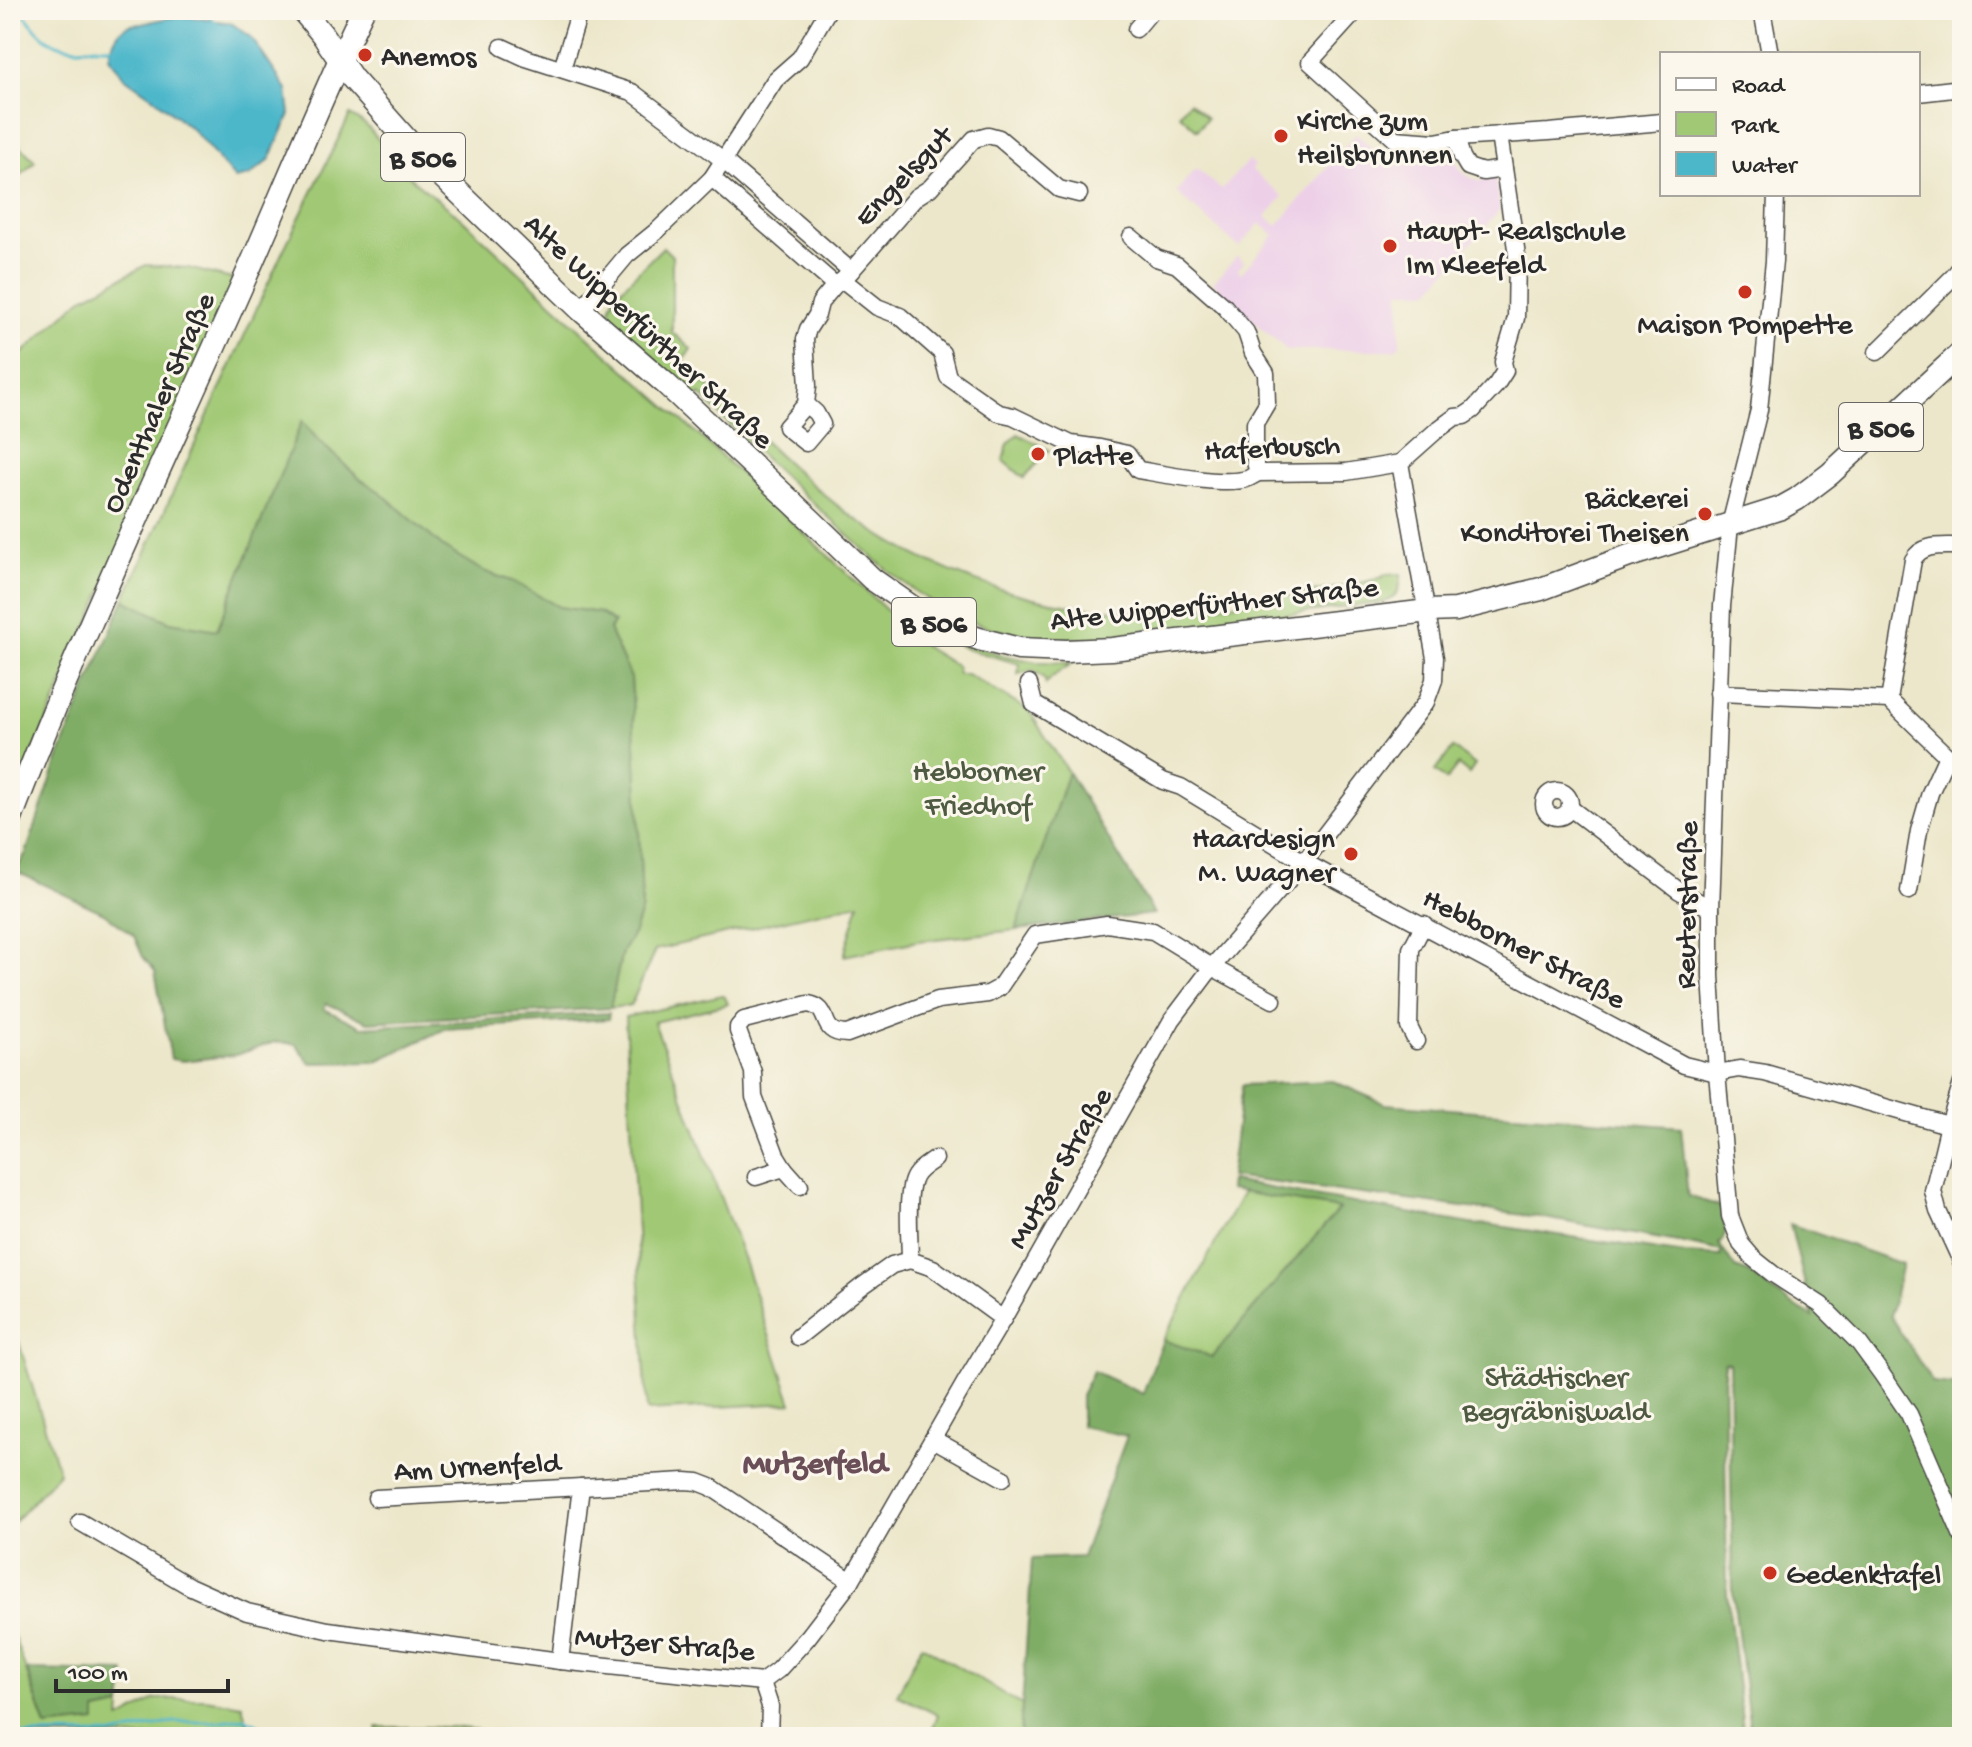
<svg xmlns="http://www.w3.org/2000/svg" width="1972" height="1747" font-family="'Gochi Hand',sans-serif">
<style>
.built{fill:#edd0e8}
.green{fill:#a1c975;stroke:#667a50;stroke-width:2}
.forest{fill:#80ad66;stroke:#566c48;stroke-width:2}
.water{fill:#4db7ca;stroke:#3c717a;stroke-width:2}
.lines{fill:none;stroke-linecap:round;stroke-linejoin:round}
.stream{stroke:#4db7ca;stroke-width:3}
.minor-casing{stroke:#484743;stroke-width:19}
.major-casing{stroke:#484743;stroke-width:25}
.minor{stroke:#fff;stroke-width:16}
.major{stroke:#fff;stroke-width:22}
.poi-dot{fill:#c8321e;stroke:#fbf7ec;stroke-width:3}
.labels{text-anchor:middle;stroke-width:6;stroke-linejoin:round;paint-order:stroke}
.shield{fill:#fbf7ec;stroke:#696865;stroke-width:2}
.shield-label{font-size:28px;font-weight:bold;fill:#2b2b2b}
.poi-label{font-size:30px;fill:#2b2b2b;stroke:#fbf7ec;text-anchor:start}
.street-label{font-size:30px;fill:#2b2b2b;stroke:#fbf7ec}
.park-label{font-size:30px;fill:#4e5a41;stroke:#fbf7ec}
.neighbourhood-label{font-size:32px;font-weight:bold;fill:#6b4f58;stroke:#fbf7ec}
</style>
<rect width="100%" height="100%" fill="#fbf7ec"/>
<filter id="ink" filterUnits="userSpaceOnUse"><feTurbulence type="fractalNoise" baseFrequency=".0125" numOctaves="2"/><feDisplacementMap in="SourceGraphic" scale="16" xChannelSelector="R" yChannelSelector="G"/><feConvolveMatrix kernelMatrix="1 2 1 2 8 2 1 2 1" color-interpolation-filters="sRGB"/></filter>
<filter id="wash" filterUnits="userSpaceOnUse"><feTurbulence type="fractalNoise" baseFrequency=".006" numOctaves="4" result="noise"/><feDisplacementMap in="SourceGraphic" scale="32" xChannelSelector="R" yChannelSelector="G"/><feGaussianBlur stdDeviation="1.8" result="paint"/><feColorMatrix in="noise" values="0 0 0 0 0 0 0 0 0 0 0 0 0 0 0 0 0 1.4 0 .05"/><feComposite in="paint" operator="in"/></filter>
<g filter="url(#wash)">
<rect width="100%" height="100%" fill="#ece7ca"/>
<!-- built -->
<path class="built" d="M1356 134 1382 157 1393 156V147L1436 148 1445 150 1452 156 1460 169 1466 175 1478 181 1495 178 1500 210 1429 291H1400V345L1394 350H1287L1219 291 1220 289 1213 283 1237 256 1244 262 1238 270 1241 273 1274 235 1260 223 1239 247 1176 192 1196 168 1222 190 1248 160 1255 165 1252 170 1283 197 1266 216 1277 226Z"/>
<!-- green -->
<g class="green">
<path d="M1189 102 1207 118 1197 130 1179 114Z"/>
<path d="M350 115 366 125 414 181 460 217 596 344 703 439 928 649 956 666 958 674H967L1029 711 1068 772 1016 930 918 941 844 956 859 903 655 950 631 1005 610 1008 622 952 634 932 642 908 637 780 631 678 609 630 614 623 600 613 559 607 514 582 483 571 443 547 380 492 360 479 319 441 302 422 217 630 170 622 124 600 281 255Z"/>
<path d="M10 136 35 161 10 186Z"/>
<path d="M663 247 672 256V332L691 349 683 361C733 410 782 462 838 506 928 576 1046 614 1161 611 1195 610 1230 604 1263 599 1304 593 1343 589 1383 577V575L1401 574C1401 588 1398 597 1385 602L1097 639C1053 639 1007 637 965 619 910 596 868 553 824 513 781 474 739 436 700 394L696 399 614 321 610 308 615 295Z"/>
<path d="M146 265 188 268 236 280 10 807V365L81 299Z"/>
<path d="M1018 434 1049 450 1024 478 1003 460 1008 444Z"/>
<path d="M940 635 1002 655 1037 662 1072 663C1063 671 1053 673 1046 684L1044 678 1033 670 1018 674 1020 664 966 649Z"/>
<path d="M1453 748 1475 765 1469 774 1458 765 1446 780 1435 771Z"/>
<path d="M722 995 725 997 728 1004 654 1022 740 1249 792 1403 647 1411 625 1017Z"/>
<path d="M1243 1192 1340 1208 1211 1358 1163 1340Z"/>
<path d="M10 1325 18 1340 59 1473 13 1523 10 1532Z"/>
<path d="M10 1626 46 1727 96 1721V1711L121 1706 120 1719 156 1699H205L242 1705 251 1737H10Z"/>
<path d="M922 1645 1022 1705 1020 1737H929L938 1715 897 1695Z"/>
<path d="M377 1727H453L503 1733V1737H377Z"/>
</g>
<!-- forest -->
<g class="forest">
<path d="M302 421 319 441 360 479 380 492 443 547 483 571 514 582 559 607 600 613 614 623 609 630 631 678 637 780 642 908 634 932 622 952 610 1008 368 1022 326 1003 324 1009 362 1027 609 1013 608 1019 445 1029 375 1062 310 1063 296 1044 275 1042 236 1055 183 1061 171 1059 155 971 143 957 134 936 104 913 17 872 20 863 26 853 57 762 88 684 124 600 170 622 217 630Z"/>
<path d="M1068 772 1154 914 1016 930Z"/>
<path d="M1333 1081 1385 1104 1681 1127 1688 1196 1720 1206C1722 1220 1731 1233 1719 1244L1735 1268 1747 1272 1791 1304 1813 1317 1790 1224 1902 1264 1890 1316 1933 1383 1962 1386V1737H1751L1733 1594 1729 1363 1724 1362 1727 1593 1744 1737H1020L1032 1559 1082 1557 1127 1436 1081 1426V1395L1093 1371 1143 1394 1163 1340 1212 1357 1339 1209 1229 1190 1230 1181 1476 1225 1485 1224 1685 1254 1721 1256V1251L1689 1244 1539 1217 1230 1177 1242 1085Z"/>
<path d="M27 1670 125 1672 121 1706 96 1711V1722L46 1727Z"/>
</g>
<!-- water -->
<path class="water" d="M182 16 231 23 251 37 287 90 290 114 270 159 249 176 235 179 194 131 154 98 124 77 109 57C112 44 116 30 130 25 134 24 139 25 143 24 156 20 168 18 182 16Z"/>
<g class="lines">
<!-- stream -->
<g class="stream">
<path d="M21 10C37 32 47 46 76 48 89 48 101 45 114 48"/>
<path d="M209 16 215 22"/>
<path d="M10 1735 118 1734 175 1722H215L244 1718 286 1737"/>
<path d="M323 1737H331"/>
</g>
</g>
</g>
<g filter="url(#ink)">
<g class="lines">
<defs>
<g id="minor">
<path d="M1357 10 1310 62 1395 139 1435 142 1456 138 1462 157 1468 167 1483 172 1504 169"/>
<path d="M1762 10 1770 54"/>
<path d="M1136 29 1152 10"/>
<path d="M502 47 526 58 632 92 723 160 851 271"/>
<path d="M562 69 576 23 577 10"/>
<path d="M1918 93 1962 88"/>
<path d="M1456 138 1549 132 1662 122"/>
<path d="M712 178 835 285"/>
<path d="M1776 194 1774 261 1759 410 1730 525 1722 606 1711 909V976L1717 1073 1730 1216 1741 1244 1753 1258 1773 1274 1821 1305 1859 1343 1881 1373 1909 1414 1962 1536"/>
<path d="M1131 237 1156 258 1177 265 1225 307 1246 332 1253 353 1266 373 1267 403 1255 423V462L1258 473"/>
<path d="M581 310 627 255 658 230 712 178 775 80 800 58 828 10"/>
<path d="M1877 352 1954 276 1962 265"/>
<path d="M806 404 816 413 822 424 806 443 786 427 806 404 808 386 805 339 808 329 817 315 820 303 835 285 843 280 851 271 916 197 930 188 974 139 988 135 999 138 1059 189 1079 194"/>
<path d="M1400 463 1436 431 1455 417 1464 416 1473 410 1496 385 1505 371 1503 362 1516 318 1517 255 1499 135"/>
<path d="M1029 684 1034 704 1163 781 1181 787 1304 862 1684 1065 1717 1073 1739 1069 1765 1073 1962 1129"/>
<path d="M1718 693 1889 700 1913 560C1923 542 1944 547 1962 546"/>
<path d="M1889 700 1947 756 1962 766"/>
<circle cx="1557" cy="804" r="13"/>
<path d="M1570 808 1678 890 1711 909"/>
<path d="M1909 891 1919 831 1930 793 1947 756"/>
<path d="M1416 1041 1409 1027 1411 949 1424 924"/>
<path d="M1962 1083 1949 1125 1933 1191 1938 1211 1962 1263"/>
<path d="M935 1159C928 1164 920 1168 915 1176 905 1191 910 1240 910 1260L933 1268 1003 1319"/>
<path d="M784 1168 776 1155 754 1097 753 1072 738 1031V1027L744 1020 808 1004C834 1008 816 1033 847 1034L938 1000 988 994 999 988 1035 935 1107 924 1153 931 1212 967 1273 1000"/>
<path d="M756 1177 784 1168 800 1186"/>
<path d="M798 1337 861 1287 892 1265 910 1260"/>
<path d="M933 1439 1003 1478"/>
<path d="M581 1487 685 1481 698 1482 711 1487 851 1581"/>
<path d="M376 1498 581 1487 560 1661"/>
<path d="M80 1522 189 1586 247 1612 328 1630 560 1661 762 1682 778 1670 808 1637 851 1581 966 1381 1003 1319 1172 1020 1212 967 1304 862 1426 702 1434 680 1435 658 1400 463 1346 472 1258 473C1256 474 1248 479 1247 479 1223 486 1163 474 1138 470L1127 454 1100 448 1071 444 1013 416 999 413 948 377 942 353 900 316 877 307 843 280"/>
<path d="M762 1682 770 1706 769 1737"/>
</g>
<g id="major">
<path d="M302 10 322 34 352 78 423 158 581 310 666 384 811 520 872 579 935 623 979 639 1019 649 1066 651 1112 649 1428 611 1456 610 1541 589 1629 556 1781 508 1797 499 1830 474 1962 352"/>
<path d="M10 821C80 636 166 457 246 276 285 188 321 97 363 10"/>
</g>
</defs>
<!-- minor casing -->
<use href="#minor" class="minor-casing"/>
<!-- major casing -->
<use href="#major" class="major-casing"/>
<!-- minor -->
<use href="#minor" class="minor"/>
<!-- major -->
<use href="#major" class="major"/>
</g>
</g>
<!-- markers -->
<g class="poi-dot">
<circle cx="365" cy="55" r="8"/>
<circle cx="1281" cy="136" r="8"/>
<circle cx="1390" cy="246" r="8"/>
<circle cx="1745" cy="292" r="8"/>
<circle cx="1038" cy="454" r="8"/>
<circle cx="1705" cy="514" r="8"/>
<circle cx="1351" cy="854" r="8"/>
<circle cx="1770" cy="1573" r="8"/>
</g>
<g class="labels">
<!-- shield labels -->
<g class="shield">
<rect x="381" y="133" width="84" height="48" rx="6"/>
<rect x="1839" y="403" width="84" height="48" rx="6"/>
<rect x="892" y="598" width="84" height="48" rx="6"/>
</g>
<g class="shield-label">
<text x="423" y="167">B 506</text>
<text x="1881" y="437">B 506</text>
<text x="934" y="632">B 506</text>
</g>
<!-- poi labels -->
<g class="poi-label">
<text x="381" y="65">Anemos</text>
<text x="1297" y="129">Kirche zum<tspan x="1297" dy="34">Heilsbrunnen</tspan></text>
<text x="1406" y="239">Haupt- Realschule<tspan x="1406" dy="34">Im Kleefeld</tspan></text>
<text x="1745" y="333" text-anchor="middle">Maison Pompette</text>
<text x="1054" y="464">Platte</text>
<text x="1689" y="507" text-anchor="end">Bäckerei<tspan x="1689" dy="34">Konditorei Theisen</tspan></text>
<text x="1335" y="847" text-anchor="end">Haardesign<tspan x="1335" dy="34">M. Wagner</tspan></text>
<text x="1786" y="1583">Gedenktafel</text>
</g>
<!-- street labels -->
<g class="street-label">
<text transform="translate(902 175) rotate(-46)" y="10">Engelsgut</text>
<text transform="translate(650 330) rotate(43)" y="10">Alte Wipperfürther Straße</text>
<text transform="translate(157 402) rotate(-66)" y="10">Odenthaler Straße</text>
<text transform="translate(1272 446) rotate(-3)" y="10">Haferbusch</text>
<text transform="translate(1214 602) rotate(-6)" y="10">Alte Wipperfürther Straße</text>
<text transform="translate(1685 905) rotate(-89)" y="10">Reuterstraße</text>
<text transform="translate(1525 947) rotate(28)" y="10">Hebborner Straße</text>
<text transform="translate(1058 1167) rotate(-60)" y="10">Mutzer Straße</text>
<text transform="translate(477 1465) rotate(-3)" y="10">Am Urnenfeld</text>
<text transform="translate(665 1642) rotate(5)" y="10">Mutzer Straße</text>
</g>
<!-- park labels -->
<g class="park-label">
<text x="978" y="780">Hebborner<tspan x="978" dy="34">Friedhof</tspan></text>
<text x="1556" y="1386">Städtischer<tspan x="1556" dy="34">Begräbniswald</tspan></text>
</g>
<!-- neighbourhood labels -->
<g class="neighbourhood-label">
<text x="815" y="1472">Mutzerfeld</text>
</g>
</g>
<!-- margin -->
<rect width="1972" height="1747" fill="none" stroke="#fbf7ec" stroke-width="40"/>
<!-- legend -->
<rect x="1660" y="52" width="260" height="144" fill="#fbf7ec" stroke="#a8a59f" stroke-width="2"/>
<rect x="1676" y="78" width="40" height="12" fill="#ffffff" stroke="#a8a59f" stroke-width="2"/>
<text x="1732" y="92" font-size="24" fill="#2b2b2b">Road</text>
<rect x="1676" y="112" width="40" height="24" fill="#a1c975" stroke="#a8a59f" stroke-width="2"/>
<text x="1732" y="132" font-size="24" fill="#2b2b2b">Park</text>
<rect x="1676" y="152" width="40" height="24" fill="#4db7ca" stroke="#a8a59f" stroke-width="2"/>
<text x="1732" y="172" font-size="24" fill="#2b2b2b">Water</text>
<!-- scale -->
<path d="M56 1679v12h172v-12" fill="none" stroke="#2b2b2b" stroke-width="4"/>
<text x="68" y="1679" font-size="24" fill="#2b2b2b" stroke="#fbf7ec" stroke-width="6" paint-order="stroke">100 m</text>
</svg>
